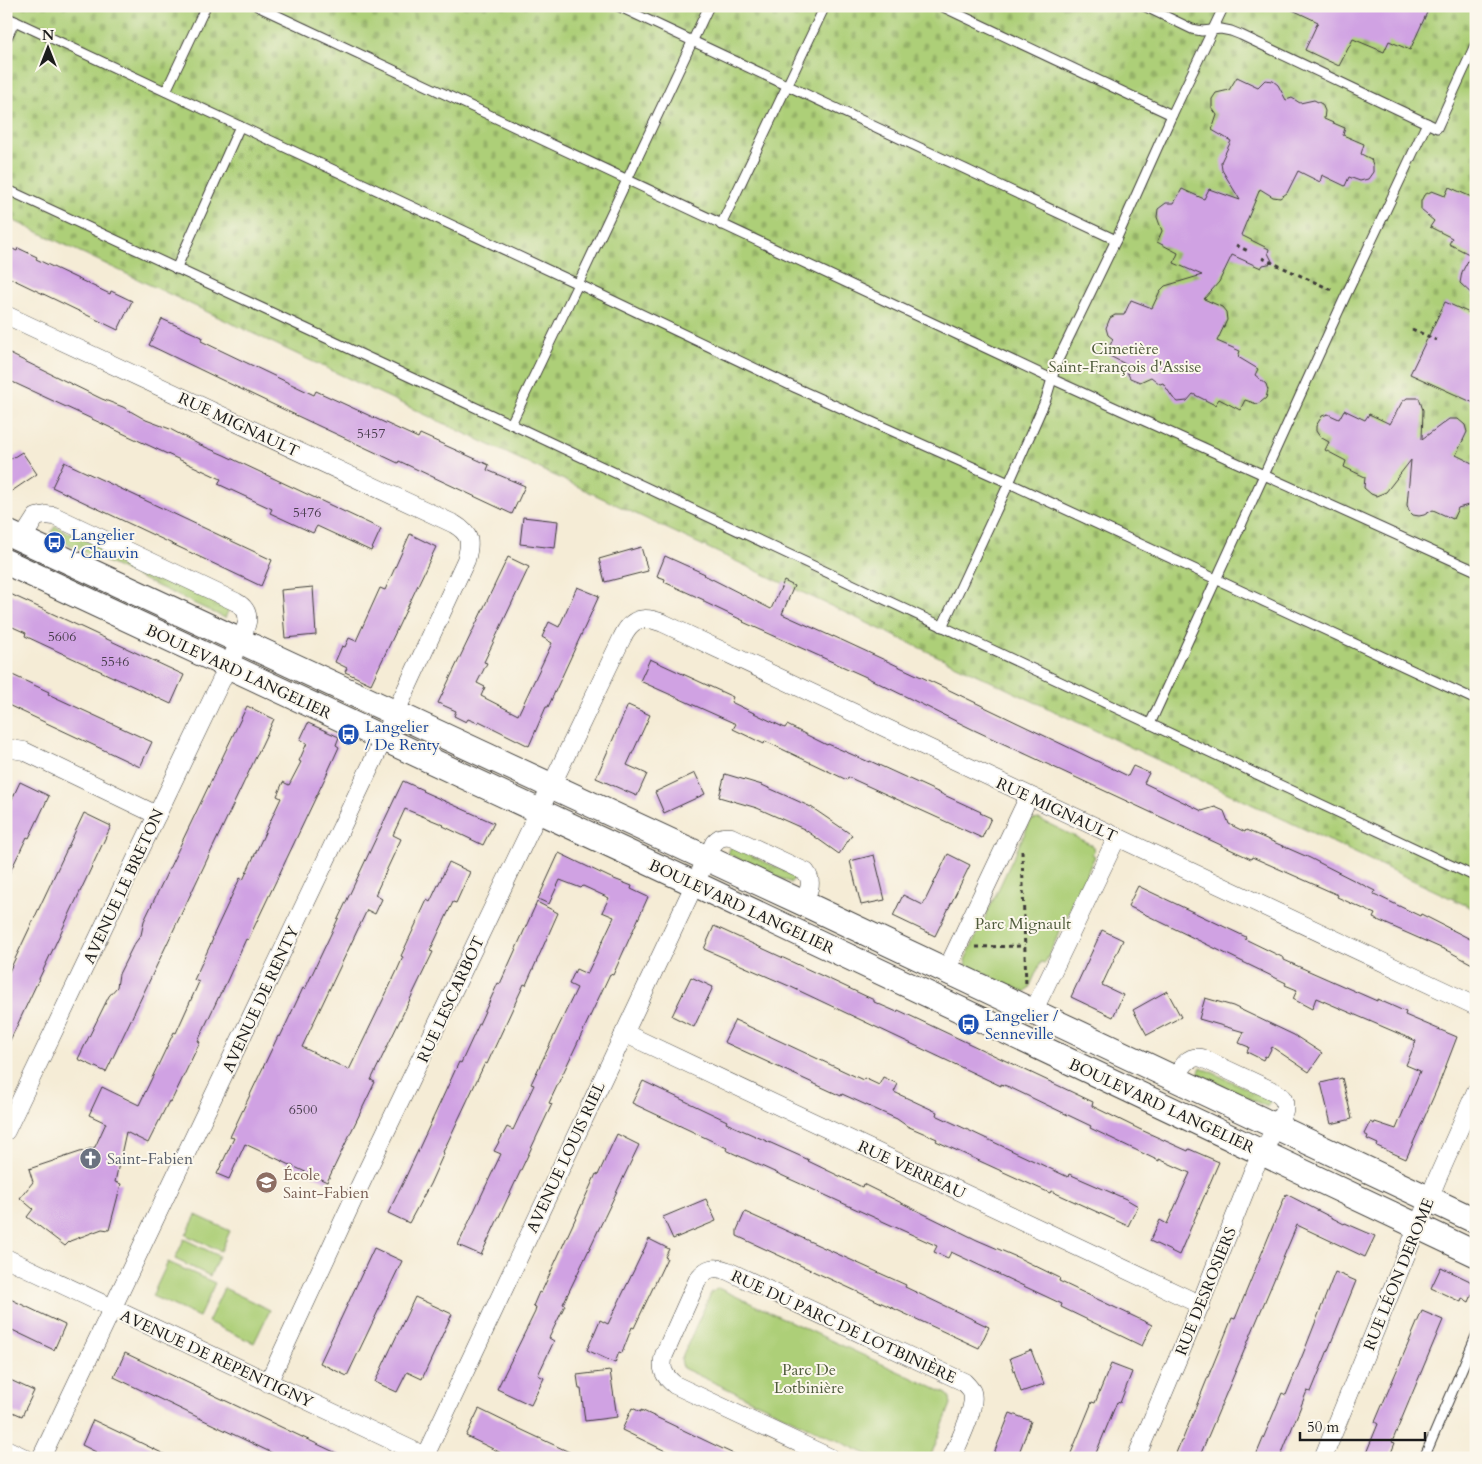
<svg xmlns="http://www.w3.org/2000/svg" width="1482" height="1464" font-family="Cardo,serif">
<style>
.grass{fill:url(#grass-tufts);stroke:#64764a}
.cemetery{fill:url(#cemetery-stones);stroke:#64764a}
.park{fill:#adcf78;stroke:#64764a}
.building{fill:#d0a2e3}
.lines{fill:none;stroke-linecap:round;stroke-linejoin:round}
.lane-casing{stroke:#3d3b38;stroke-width:11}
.street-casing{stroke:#3d3b38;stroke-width:19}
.secondary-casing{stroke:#3d3b38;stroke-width:27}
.path{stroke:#3d3b38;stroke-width:3;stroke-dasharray:4 4;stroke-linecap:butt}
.lane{stroke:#fff;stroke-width:9}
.street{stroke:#fff;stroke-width:18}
.secondary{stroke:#fff;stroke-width:25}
.labels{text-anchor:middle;stroke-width:4;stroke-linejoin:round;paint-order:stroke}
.number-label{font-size:14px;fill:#493e4e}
.park-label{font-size:16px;fill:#4f5b3c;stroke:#fbf7ec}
.street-label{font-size:16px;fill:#1c1c1c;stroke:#fbf7ec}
.transit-label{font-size:16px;fill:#164399;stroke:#fbf7ec;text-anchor:start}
.worship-label{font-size:16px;fill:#5b616d;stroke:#fbf7ec;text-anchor:start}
.education-label{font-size:16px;fill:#785e54;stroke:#fbf7ec;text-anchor:start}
</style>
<defs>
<pattern id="grass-tufts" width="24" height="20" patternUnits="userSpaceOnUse" patternTransform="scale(1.25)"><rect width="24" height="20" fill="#adcf78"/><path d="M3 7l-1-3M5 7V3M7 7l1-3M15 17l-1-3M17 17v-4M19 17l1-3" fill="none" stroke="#94b167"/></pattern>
<pattern id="cemetery-stones" width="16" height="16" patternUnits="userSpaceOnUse" patternTransform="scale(1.25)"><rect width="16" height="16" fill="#adcf78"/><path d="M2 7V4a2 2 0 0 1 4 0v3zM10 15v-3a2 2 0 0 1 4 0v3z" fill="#94b167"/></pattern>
</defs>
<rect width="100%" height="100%" fill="#fbf7ec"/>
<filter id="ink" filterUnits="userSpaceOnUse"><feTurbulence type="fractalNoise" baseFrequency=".02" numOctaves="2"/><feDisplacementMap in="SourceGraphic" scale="10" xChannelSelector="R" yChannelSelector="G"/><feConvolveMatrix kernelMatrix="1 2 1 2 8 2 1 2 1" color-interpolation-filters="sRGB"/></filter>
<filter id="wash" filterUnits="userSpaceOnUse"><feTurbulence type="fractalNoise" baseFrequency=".0096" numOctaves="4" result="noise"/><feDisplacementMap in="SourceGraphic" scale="20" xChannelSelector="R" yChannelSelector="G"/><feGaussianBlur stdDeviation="1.12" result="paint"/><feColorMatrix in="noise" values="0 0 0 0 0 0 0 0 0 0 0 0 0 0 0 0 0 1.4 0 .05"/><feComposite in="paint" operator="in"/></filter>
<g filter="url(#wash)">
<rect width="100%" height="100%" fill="#f5ecd6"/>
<!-- grass -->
<g class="grass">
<path d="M55 526 229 609 225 618 64 542 66 539 58 535 56 538 50 536Z"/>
<path d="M731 846 795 876 791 883 728 854Z"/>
<path d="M1201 1067 1271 1100 1267 1107 1198 1074Z"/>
</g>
<!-- cemetery -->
<path class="cemetery" d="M6 6H1476V910L6 217Z"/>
<!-- park -->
<g class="park">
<path d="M1039 819 1092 845 1094 851 1092 854 1095 856 1045 963 1041 962 1029 988 1025 992 967 966 965 960 1030 822 1032 820Z"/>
<path d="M196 1215 230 1231 221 1251 186 1235Z"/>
<path d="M184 1239 219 1256 210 1276 175 1259Z"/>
<path d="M168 1262 215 1283 199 1317 152 1296Z"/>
<path d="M224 1288 270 1310 254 1343 208 1322Z"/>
<path d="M718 1288 947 1394 950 1399 951 1404 930 1458H875L683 1368 681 1359 711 1293Z"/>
</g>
<g id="blocks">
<!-- building -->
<g class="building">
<path d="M1284 6H1430L1410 50 1389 41 1384 52 1353 39 1339 66 1305 50 1318 22Z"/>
<path d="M1237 77 1258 87 1265 80 1273 81 1278 85 1286 100 1292 98 1300 103 1314 100 1322 104 1325 111 1324 119 1345 128 1343 135 1364 144 1361 154 1371 159 1373 165V172L1368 179 1360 181 1349 177 1345 186 1322 175 1320 182 1298 171 1287 193 1280 198 1273 197 1260 189 1241 235 1269 249 1268 253 1273 263 1263 265 1261 268 1232 255 1219 282 1204 299 1222 307 1226 312 1227 320 1217 341 1240 351 1238 357 1258 369 1255 375 1266 384 1268 390 1266 398 1261 402 1257 404 1245 400 1240 410 1219 399 1215 405 1193 394 1187 401 1178 402 1173 398 1163 383 1160 384 1151 377 1140 382 1130 378 1127 372V365L1106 354 1113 339 1108 335 1106 328 1110 318 1115 315H1124L1131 300 1152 308 1160 291 1165 286 1202 275 1174 263 1178 253 1157 242 1162 231 1157 217 1158 209 1166 203H1174L1182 189 1204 199 1209 189 1240 200 1222 170 1221 162 1231 141 1212 130 1217 115 1212 108V99L1216 93 1229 90Z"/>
<path d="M1449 187 1476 199V298L1460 283 1462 272 1471 255 1449 244 1452 238 1430 227 1434 221 1421 210V201L1424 195 1432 191 1445 196Z"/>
<path d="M6 246 17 251 18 248 37 257 36 259 110 294 111 291 132 301 118 330 6 276Z"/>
<path d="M1445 302 1474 315 1470 325 1476 328V404L1410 374Z"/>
<path d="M162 319 202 337 201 341 314 395 316 391 418 438 420 434 489 465 487 470 525 486 512 514 399 461 398 463 272 404 149 345Z"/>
<path d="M6 352 102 399 123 407 146 420 170 429 198 444 224 455 381 529 371 551 317 526 313 533 270 513 272 509 218 484 221 479 6 379Z"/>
<path d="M1407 398H1419L1423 410 1422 439 1449 419H1458L1465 425 1467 432 1456 455 1476 465 1472 478 1476 487V499L1472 504 1458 508 1453 519 1433 510 1424 515 1419 516 1413 515 1409 511 1407 505 1411 460 1386 492 1376 496 1371 494 1364 488 1365 477 1344 467 1346 461 1325 450 1329 442 1320 437 1316 431V426L1322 416 1328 414 1339 419 1344 410 1365 420 1369 414 1390 424 1402 402Z"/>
<path d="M22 452 37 474 6 495V462Z"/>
<path d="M64 462 272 560 261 586 52 487Z"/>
<path d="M523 517 558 521 555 548 520 544Z"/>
<path d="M410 534 436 547 371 684 345 672 347 668 335 662 342 646 345 647 349 638 356 641 380 588 385 590Z"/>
<path d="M641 547 648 571 605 582 599 559Z"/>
<path d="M665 556 705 574 704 575 771 609 784 581 794 586 782 614 833 637V636L945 688 1128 776 1133 766 1149 773 1144 783 1202 811 1215 807 1224 811 1229 824 1245 832 1246 830 1310 858 1375 891 1374 894 1420 916 1421 914 1476 942V966L1450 952 1373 918 1375 914 1337 897 1338 895 1252 857 1251 859 974 730 864 676 743 622 744 621 704 602V600L664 582 665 579 657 576Z"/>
<path d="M508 557 529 567 484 662 487 663 477 683 485 687 481 696 518 715 552 643 542 637 549 622 559 627 577 587 599 596 548 707H546L529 746 479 721 478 723 468 719 466 722 454 716 456 711 438 703Z"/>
<path d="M313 587 316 635 285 638 281 590Z"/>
<path d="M6 592 184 675 171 704 25 636 26 633 6 624Z"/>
<path d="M650 659 733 697 731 702 785 728 787 725 827 745 828 744 869 762 870 761 981 812 980 813 991 818 982 838 848 777 847 780 765 741 764 744 733 729 736 724 640 681Z"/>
<path d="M6 672 49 692 48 694 152 742 140 767 6 704Z"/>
<path d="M628 705 650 715 627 765 647 774 637 796 596 778Z"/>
<path d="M247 706 274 719 106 1072 78 1059 109 996 117 987 119 974 133 946 141 935 144 921Z"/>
<path d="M308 723 339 737 336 745 339 747 325 778 248 940 246 939 222 992H221L198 1041 200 1042 171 1102 169 1101 148 1143 126 1132 115 1182 121 1184 109 1230 102 1229 70 1241 65 1246 27 1217 33 1209 20 1198 33 1182 29 1169 95 1147 106 1123 89 1115 102 1087 139 1105 174 1032 176 1033 199 982 194 980 213 939 212 938 240 878 243 880 281 798 277 796 283 782 289 785 301 762 299 761 307 743 300 740Z"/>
<path d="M695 773 705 794 664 813 655 792Z"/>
<path d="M725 774 762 785 811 807 852 835 839 854 804 829 757 808 719 797Z"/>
<path d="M403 781 423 790 422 791 494 823 483 845 443 826 444 825 405 809 393 835 401 839 375 895 382 899 375 914 367 910 302 1047 349 1070 396 973 403 957 401 956 427 900 430 902 449 862 470 872 456 903 453 902 430 951 433 952 371 1080 375 1082 327 1182 245 1144 229 1179 217 1174 234 1138 230 1137 278 1036 280 1037 303 988 305 989Z"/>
<path d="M20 782 49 796 29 838 27 837 6 880V812Z"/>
<path d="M84 813 111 826 6 1049V978Z"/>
<path d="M559 853 609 877 632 886 631 889 648 897 613 975 610 974 549 1103 552 1104 481 1255 458 1245 501 1154 494 1151 507 1127 513 1130 534 1085 531 1084 577 988 569 984 576 969 587 974 614 917 602 912 609 898 583 886 581 888 560 880 549 904 538 899Z"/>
<path d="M948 854 970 865 935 936 893 916 903 895 923 905Z"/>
<path d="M874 855 885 900 861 905 850 861Z"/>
<path d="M1138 886 1246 937 1245 939 1284 958V960L1377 1001V999L1406 1012 1405 1015 1457 1037 1437 1089 1406 1159 1377 1146 1378 1144 1367 1139 1368 1136 1364 1134 1370 1122 1374 1124 1375 1122 1396 1129 1420 1071 1406 1065 1416 1041 1316 998 1312 1009 1293 999 1297 990 1285 985 1286 983 1128 906Z"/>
<path d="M537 902 558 913 526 985 524 984 487 1064 485 1063 443 1152 444 1153 430 1184 409 1223 388 1213 403 1183 459 1062 461 1063 498 983 500 984Z"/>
<path d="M714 926 842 985 874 1000V1002L897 1012 898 1010 1093 1102 1092 1106 1139 1129 1188 1151 1189 1149 1219 1162 1179 1255 1150 1241 1160 1220 1167 1224 1190 1173 1159 1159V1161L1090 1128 1091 1126 1009 1087 1001 1084V1086L789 986 704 949Z"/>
<path d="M1102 930 1123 940 1102 985 1123 995 1113 1017 1071 997Z"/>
<path d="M691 977 713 987 694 1027 672 1016Z"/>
<path d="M1167 991 1181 1017 1147 1035 1133 1010Z"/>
<path d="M1205 998 1233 1006 1294 1035 1322 1053 1309 1072 1272 1047 1267 1057 1265 1056 1263 1060 1247 1052 1249 1047 1239 1043 1244 1032 1199 1019Z"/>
<path d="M735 1020 863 1080 864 1078 879 1085 883 1077 898 1084 894 1092 937 1112 936 1115 1068 1177 1069 1174 1126 1199 1138 1206 1128 1226 1051 1191 1050 1193 1021 1180 936 1141 937 1139 907 1126 897 1119 842 1094 841 1096 724 1042Z"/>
<path d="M1342 1078 1352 1119 1331 1124 1321 1083Z"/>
<path d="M643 1081 727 1121 726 1123 809 1160 808 1161 862 1187 863 1184 977 1240 1019 1258 1060 1278 1059 1281 1152 1325 1142 1346 1061 1307 1062 1304 951 1252 948 1258 934 1252 937 1246 726 1150 727 1148 632 1103Z"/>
<path d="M617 1134 639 1145 563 1304 565 1305 549 1338 554 1341 538 1375 544 1378 531 1405 497 1389 535 1312 536 1307 533 1306 539 1292 541 1293 596 1174 598 1175Z"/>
<path d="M1286 1194 1344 1224 1345 1223 1375 1236 1365 1257 1297 1225 1199 1458H1174L1181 1441H1182L1232 1318 1235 1319Z"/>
<path d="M706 1199 716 1221 673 1239 663 1217Z"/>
<path d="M745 1212 906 1285 905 1287 989 1327 979 1348 737 1236V1230Z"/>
<path d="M649 1239 669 1249 665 1257 667 1258 634 1328 632 1327 622 1353 619 1352 615 1363 587 1350 600 1320 608 1324Z"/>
<path d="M374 1248 402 1261 347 1376 320 1363Z"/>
<path d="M1441 1267 1470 1281V1282L1476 1285 1469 1302 1462 1298 1461 1302 1431 1288Z"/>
<path d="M1335 1272 1356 1281 1311 1392 1307 1391 1280 1458H1255L1282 1393 1286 1395 1303 1354Z"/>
<path d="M6 1297 65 1325 54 1350 6 1327Z"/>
<path d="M415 1297 452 1314 422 1379 407 1372 397 1392 375 1382Z"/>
<path d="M1422 1311 1443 1320 1392 1442 1395 1443 1389 1458H1364L1378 1424 1375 1422Z"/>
<path d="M1031 1350 1044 1384 1021 1392 1010 1358Z"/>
<path d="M125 1353 300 1436 347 1458H282L268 1451 114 1377Z"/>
<path d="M1111 1364 1132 1372 1120 1403 1117 1402 1094 1458H1069L1092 1402 1095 1403Z"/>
<path d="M610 1371 617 1417 585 1421 581 1389H579L577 1375Z"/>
<path d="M6 1378 34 1391 22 1416 6 1409Z"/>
<path d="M632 1408 641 1412V1410L742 1458H680L622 1430Z"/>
<path d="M479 1409 522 1430 582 1458H511L487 1446 466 1436Z"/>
<path d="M1010 1413 1031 1421 1017 1458H992Z"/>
<path d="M93 1420 129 1437 172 1458H108L82 1445Z"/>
</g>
</g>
</g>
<g filter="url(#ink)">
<use href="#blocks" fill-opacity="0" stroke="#3d3b38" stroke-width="1"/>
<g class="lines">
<defs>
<g id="lane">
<path d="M257 6 1052 379 1264 475 1345 297 1427 123"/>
<path d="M618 6 1116 240 1057 362 1046 399 1009 483 942 627"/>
<path d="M941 6 1172 115 1116 240"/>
<path d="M1144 6 1192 29 1202 31 1221 29 1231 31 1241 35 1437 128 1476 43"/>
<path d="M6 17 578 284 709 6"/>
<path d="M6 39 15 21"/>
<path d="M166 91 206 6"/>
<path d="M1172 115 1224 6"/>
<path d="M6 189 511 424 578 284 796 388 1009 483 1476 700"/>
<path d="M721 225 825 6"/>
<path d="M176 269 240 126"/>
<path d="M511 424 1476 877"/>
<path d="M1150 724 1264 475 1476 571"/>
<path d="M1424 1458 1476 1336"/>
</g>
<g id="street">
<path d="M6 315 454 524C471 534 471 542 466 560L374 759 41 1458"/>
<path d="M6 750 12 749 24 751 157 815"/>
<path d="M946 971 1029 796"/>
<path d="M1033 1012 1117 837"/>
<path d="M624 1033 1201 1305"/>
<path d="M6 1131 240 641C247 626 254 612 236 602L54 516 46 515 36 517 22 539"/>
<path d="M6 1258 429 1458"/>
<path d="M268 1383 352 1202 622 638C631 618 643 615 663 623L1476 1006"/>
<path d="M6 1449 25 1458"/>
<path d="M425 1456 714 843C719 837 723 836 731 837L806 872C814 883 808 892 803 903"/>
<path d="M831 1458 675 1385C664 1376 660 1369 664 1355L698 1279C707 1267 715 1266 728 1271L964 1382C967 1385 971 1389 972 1392 977 1407 958 1443 952 1458"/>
<path d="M1136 1458 1194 1320 1253 1171 1284 1111C1286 1101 1283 1097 1275 1092L1202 1058C1187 1055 1182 1067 1176 1079"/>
<path d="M1323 1458 1437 1179 1476 1091"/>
</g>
<g id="secondary">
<path d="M6 532 803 903 1476 1221"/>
<path d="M6 562 695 884 1476 1254"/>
</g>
</defs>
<!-- lane casing -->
<use href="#lane" class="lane-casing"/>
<!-- street casing -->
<use href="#street" class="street-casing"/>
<!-- secondary casing -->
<use href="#secondary" class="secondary-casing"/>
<!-- path -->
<g class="path">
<path d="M1236 245 1248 251"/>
<path d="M1262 258 1334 291"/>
<path d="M1412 329 1436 340"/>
<path d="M1022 851 1026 987"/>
<path d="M976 947 1025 946"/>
</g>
<!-- lane -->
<use href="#lane" class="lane"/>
<!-- street -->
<use href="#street" class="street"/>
<!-- secondary -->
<use href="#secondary" class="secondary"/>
</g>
</g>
<!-- icons -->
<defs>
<symbol id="bus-disc" viewBox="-11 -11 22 22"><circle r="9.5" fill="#1a4fb4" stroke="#fbf7ec"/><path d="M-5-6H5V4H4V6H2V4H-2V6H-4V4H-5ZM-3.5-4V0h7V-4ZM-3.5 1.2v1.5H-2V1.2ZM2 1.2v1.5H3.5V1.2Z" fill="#fff"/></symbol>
<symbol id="church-disc" viewBox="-11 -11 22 22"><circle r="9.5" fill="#6b7280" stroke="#fbf7ec"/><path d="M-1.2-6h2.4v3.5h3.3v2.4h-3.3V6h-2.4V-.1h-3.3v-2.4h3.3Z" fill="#fff"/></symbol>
<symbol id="school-disc" viewBox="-11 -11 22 22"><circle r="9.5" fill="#8d6e63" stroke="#fbf7ec"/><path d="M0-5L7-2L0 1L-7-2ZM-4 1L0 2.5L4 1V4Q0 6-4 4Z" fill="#fff"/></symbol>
</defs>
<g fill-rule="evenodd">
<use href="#bus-disc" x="42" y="530" width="25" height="25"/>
<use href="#bus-disc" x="336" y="722" width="25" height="25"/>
<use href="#bus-disc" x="956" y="1012" width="25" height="25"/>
<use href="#church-disc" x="78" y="1146" width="25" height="25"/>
<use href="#school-disc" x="254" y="1170" width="25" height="25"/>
</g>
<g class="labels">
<!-- number labels -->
<g class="number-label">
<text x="371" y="438">5457</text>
<text x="307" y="517">5476</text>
<text x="62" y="641">5606</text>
<text x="115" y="666">5546</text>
<text x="303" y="1114">6500</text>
</g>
<!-- park labels -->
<g class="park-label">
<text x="1125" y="354">Cimetière<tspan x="1125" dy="18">Saint-François d'Assise</tspan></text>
<text x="1023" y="929">Parc Mignault</text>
<text x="809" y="1375">Parc De<tspan x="809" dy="18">Lotbinière</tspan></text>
</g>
<!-- street labels -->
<g class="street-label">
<text transform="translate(239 424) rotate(25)" y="6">RUE MIGNAULT</text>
<text transform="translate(239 671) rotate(25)" y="6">BOULEVARD LANGELIER</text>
<text transform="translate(1057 809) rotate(25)" y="6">RUE MIGNAULT</text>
<text transform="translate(123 886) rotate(-65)" y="6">AVENUE LE BRETON</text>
<text transform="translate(742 906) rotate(25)" y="6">BOULEVARD LANGELIER</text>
<text transform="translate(260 999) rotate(-65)" y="6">AVENUE DE RENTY</text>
<text transform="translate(450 999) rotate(-65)" y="6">RUE LESCARBOT</text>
<text transform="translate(1162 1105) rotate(25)" y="6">BOULEVARD LANGELIER</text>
<text transform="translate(565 1157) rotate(-65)" y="6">AVENUE LOUIS RIEL</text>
<text transform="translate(912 1169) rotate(25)" y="6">RUE VERREAU</text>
<text transform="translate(1398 1274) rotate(-68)" y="6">RUE LÉON DEROME</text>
<text transform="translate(1205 1291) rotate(-68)" y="6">RUE DESROSIERS</text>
<text transform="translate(844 1326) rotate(25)" y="6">RUE DU PARC DE LOTBINIÈRE</text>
<text transform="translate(217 1358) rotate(25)" y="6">AVENUE DE REPENTIGNY</text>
</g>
<!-- transit labels -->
<g class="transit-label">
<text x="71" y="540">Langelier<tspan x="71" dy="18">/ Chauvin</tspan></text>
<text x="365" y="732">Langelier<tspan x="365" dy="18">/ De Renty</tspan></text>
<text x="985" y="1021">Langelier /<tspan x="985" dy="18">Senneville</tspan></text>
</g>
<!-- worship labels -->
<g class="worship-label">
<text x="107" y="1164">Saint-Fabien</text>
</g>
<!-- education labels -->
<g class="education-label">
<text x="283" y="1180">École<tspan x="283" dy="18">Saint-Fabien</tspan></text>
</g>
</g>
<!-- margin -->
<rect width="1482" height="1464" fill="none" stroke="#fbf7ec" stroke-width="25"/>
<!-- north arrow -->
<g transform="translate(48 48)" stroke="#fbf7ec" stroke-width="4" paint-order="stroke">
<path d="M0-4L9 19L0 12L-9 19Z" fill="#1c1c1c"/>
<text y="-8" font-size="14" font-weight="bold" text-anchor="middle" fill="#1c1c1c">N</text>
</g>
<!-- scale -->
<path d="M1300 1432v8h125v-8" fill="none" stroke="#1c1c1c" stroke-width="2.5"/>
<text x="1307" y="1432" font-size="15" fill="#1c1c1c" stroke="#fbf7ec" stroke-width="4" paint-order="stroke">50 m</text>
</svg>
